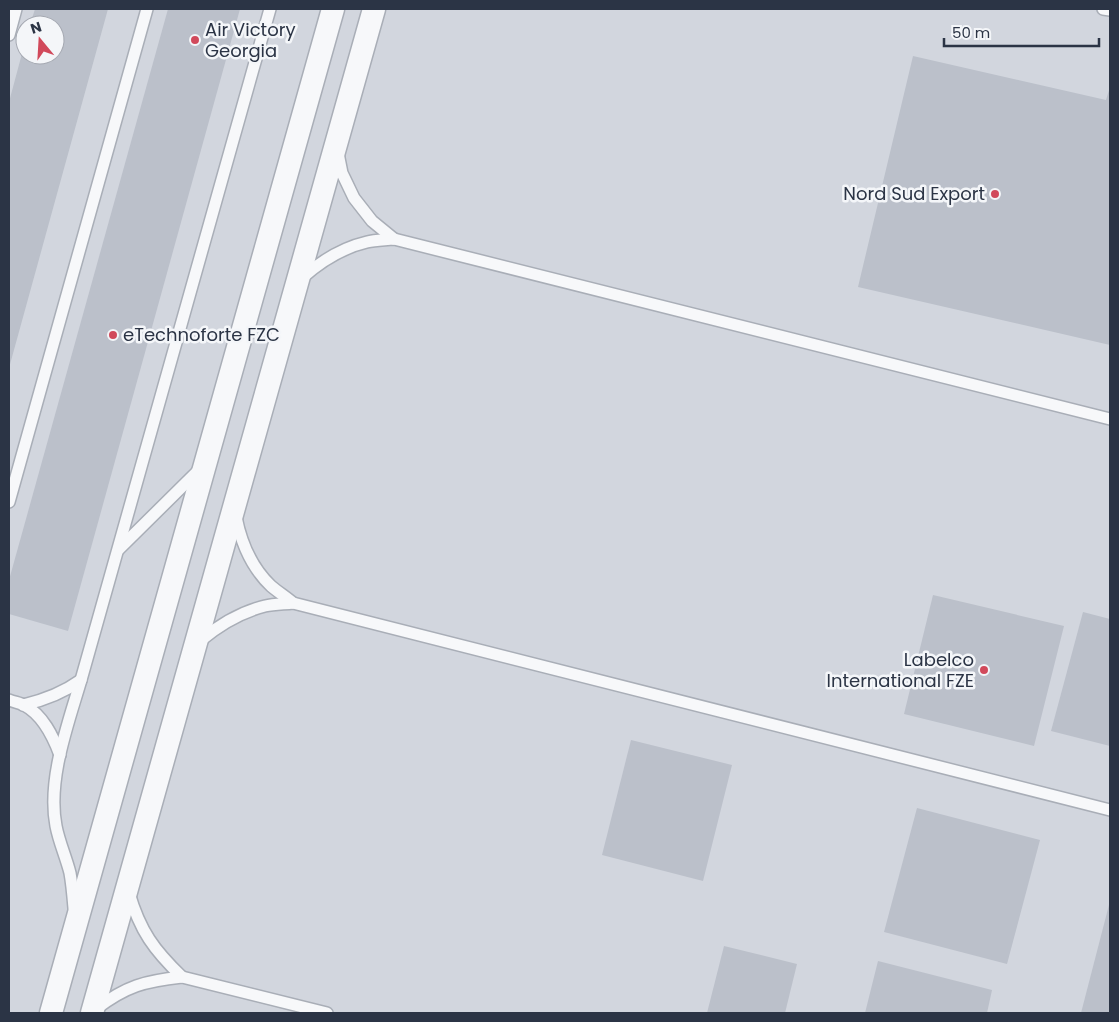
<svg xmlns="http://www.w3.org/2000/svg" width="1119" height="1022" font-family="Poppins,sans-serif">
<style>
.built{fill:#d2d6de;fill-rule:evenodd}
.building{fill:#bbc0ca}
.lines{fill:none;stroke-linecap:round;stroke-linejoin:round}
.lane-casing{stroke:#a9aeb7;stroke-width:14}
.street-casing{stroke:#a9aeb7;stroke-width:25}
.lane{stroke:#f7f8fa;stroke-width:11}
.street{stroke:#f7f8fa;stroke-width:22}
.poi-dot{fill:#d1495b;stroke:#f4f6f9;stroke-width:2}
.labels{text-anchor:middle;stroke-width:5;stroke-linejoin:round;paint-order:stroke}
.poi-label{font-size:18px;fill:#2b3445;stroke:#f4f6f9;text-anchor:start}
</style>
<rect width="100%" height="100%" fill="#e4e7ec"/>
<!-- built -->
<path class="built" d="M9 9H1110V1013H9ZM25 25H55V55H25Z"/>
<!-- building -->
<g class="building">
<path d="M35 9H108L9 368V102L24 46 25 55H55V25H30Z"/>
<path d="M168 9H240L68 631 9 614V580Z"/>
<path d="M913 56 1106 100 1110 87V345L858 287Z"/>
<path d="M933 595 1064 626 1034 746 904 714Z"/>
<path d="M1083 612 1110 619V746L1051 731Z"/>
<path d="M631 740 732 765 703 881 602 855Z"/>
<path d="M917 808 1040 840 1007 964 884 932Z"/>
<path d="M1110 901V1013H1081Z"/>
<path d="M724 946 797 964 785 1013H707Z"/>
<path d="M878 961 992 990 987 1013H865Z"/>
</g>
<g class="lines">
<defs>
<g id="lane">
<path d="M1103 9 1110 10"/>
<path d="M9 35 16 9"/>
<path d="M338 153 342 173 354 198 372 221 394 239"/>
<path d="M302 278C321 261 341 248 367 242 375 240 385 240 394 239L1110 419"/>
<path d="M9 502 147 9"/>
<path d="M236 517C241 542 252 568 271 586 278 592 286 597 293 603"/>
<path d="M119 549 200 469"/>
<path d="M200 641C219 625 241 612 265 606 274 604 284 604 293 603L1110 810"/>
<path d="M9 700C14 702 20 703 24 705 43 715 53 736 60 755"/>
<path d="M23 705C45 700 63 693 81 680"/>
<path d="M129 893C140 931 154 950 182 977"/>
<path d="M74 908C73 896 72 884 70 873 66 857 59 842 56 826 47 780 68 724 81 680L270 9"/>
<path d="M96 1009C126 986 145 981 182 977L327 1013"/>
</g>
<g id="street">
<path d="M51 1013 333 9"/>
<path d="M92 1013 374 9"/>
</g>
</defs>
<!-- lane casing -->
<use href="#lane" class="lane-casing"/>
<!-- street casing -->
<use href="#street" class="street-casing"/>
<!-- lane -->
<use href="#lane" class="lane"/>
<!-- street -->
<use href="#street" class="street"/>
</g>
<!-- markers -->
<g class="poi-dot">
<circle cx="195" cy="40" r="5"/>
<circle cx="995" cy="194" r="5"/>
<circle cx="113" cy="335" r="5"/>
<circle cx="984" cy="670" r="5"/>
</g>
<g class="labels">
<!-- poi labels -->
<g class="poi-label">
<text x="205" y="36">Air Victory<tspan x="205" dy="21">Georgia</tspan></text>
<text x="985" y="200" text-anchor="end">Nord Sud Export</text>
<text x="123" y="341">eTechnoforte FZC</text>
<text x="974" y="666" text-anchor="end">Labelco<tspan x="974" dy="21">International FZE</tspan></text>
</g>
</g>
<!-- border -->
<rect width="1119" height="1022" fill="none" stroke="#2b3445" stroke-width="20"/>
<!-- north arrow -->
<g transform="translate(40 40) rotate(342)"><circle r="24" fill="#f4f6f9" stroke="#a4a8b1"/>
<path d="M0-4L9 19L0 12L-9 19Z" fill="#d1495b"/>
<text y="-8" font-size="14" font-weight="bold" text-anchor="middle" fill="#2b3445">N</text>
</g>
<!-- scale -->
<path d="M944 38v8h155v-8" fill="none" stroke="#2b3445" stroke-width="2.5"/>
<text x="952" y="38" font-size="15" fill="#2b3445" stroke="#f4f6f9" stroke-width="4" paint-order="stroke">50 m</text>
</svg>
